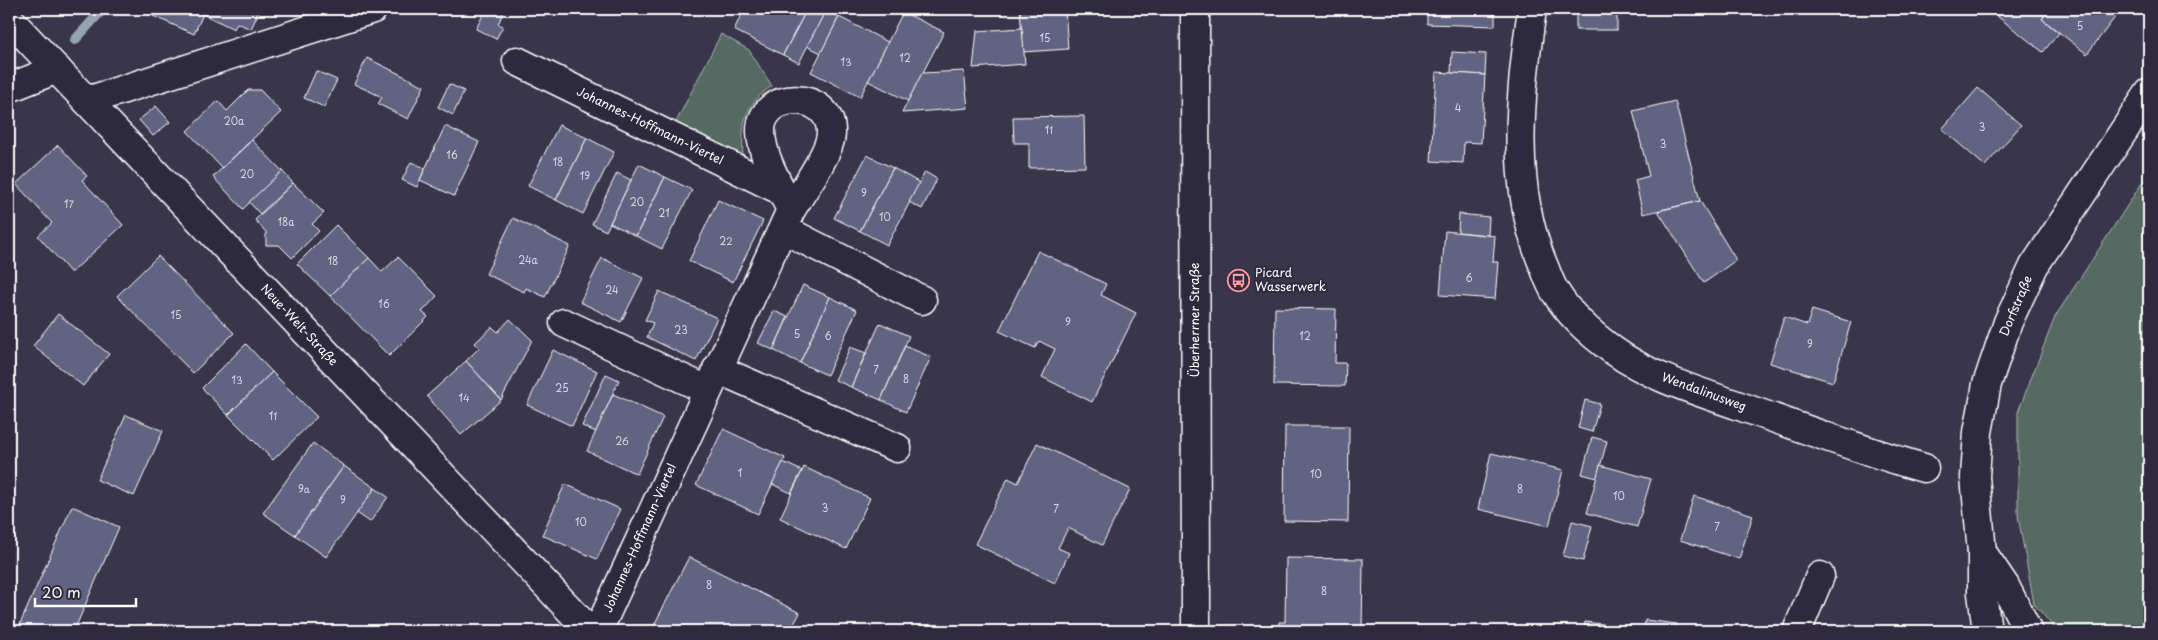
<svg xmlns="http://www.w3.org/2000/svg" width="2158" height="640" font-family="'Playpen Sans',sans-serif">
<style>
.green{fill:#566a64;stroke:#aab4b2}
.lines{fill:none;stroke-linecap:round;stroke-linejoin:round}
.stream{stroke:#95a4ad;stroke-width:10}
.building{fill:#606481;stroke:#fff}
.minor-casing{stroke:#fff;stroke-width:31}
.major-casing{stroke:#fff;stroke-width:31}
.minor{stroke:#2f2a3d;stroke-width:28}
.major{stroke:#2f2a3d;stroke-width:28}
.labels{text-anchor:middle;stroke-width:4;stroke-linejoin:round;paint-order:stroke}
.number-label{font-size:10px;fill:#d7d8e0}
.street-label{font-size:12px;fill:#fff;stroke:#2f2a3d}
.poi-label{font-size:12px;fill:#fff;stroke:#2f2a3d;text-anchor:start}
</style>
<rect width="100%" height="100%" fill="#39364b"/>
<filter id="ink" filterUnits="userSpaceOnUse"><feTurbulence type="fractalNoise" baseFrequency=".02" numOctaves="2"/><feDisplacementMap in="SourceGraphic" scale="10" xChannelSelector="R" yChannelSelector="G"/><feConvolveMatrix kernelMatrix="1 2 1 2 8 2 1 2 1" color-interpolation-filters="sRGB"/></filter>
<g filter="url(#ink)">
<!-- green -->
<g class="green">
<path d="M721 34 749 50 772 86C742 106 742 124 743 158L675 124Z"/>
<path d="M2149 172V631H2057L2034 604 2018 516V412L2055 317Z"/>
</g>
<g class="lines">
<!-- stream -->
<path class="stream" d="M75 40 103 9"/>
</g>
<!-- building -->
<g class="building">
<path d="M157 9H192L203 14 194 34 153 16Z"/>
<path d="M192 9H260L251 29 237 23 234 29Z"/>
<path d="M486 9H505L498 24 503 26 496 39 476 29Z"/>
<path d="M744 9H803L806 11 783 55 734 30Z"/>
<path d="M807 9 826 10 799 63 783 55Z"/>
<path d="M1020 9H1065L1068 49 1023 52Z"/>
<path d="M1427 9H1495V26L1427 24Z"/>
<rect x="1576" y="9" width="41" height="21"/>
<path d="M1988 9H2035L2044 16 2042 19 2059 33 2043 52Z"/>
<path d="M2050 9H2106L2116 16 2087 54 2042 19Z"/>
<path d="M826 10 839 17 821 53 807 46Z"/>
<path d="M903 12 944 32 908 101 868 81Z"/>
<path d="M839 17 888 42 860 97 811 72Z"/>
<path d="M1022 28 1025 64 973 68 977 31Z"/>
<path d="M1452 52 1486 54 1485 75 1451 73Z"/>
<path d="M367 58 424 86 408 119 378 104 382 97 354 84Z"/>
<path d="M316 71 337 80 324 107 304 98Z"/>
<path d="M964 71 968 108 902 113 922 73Z"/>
<path d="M1436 72 1485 75 1481 143 1464 142 1463 163 1431 161Z"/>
<path d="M449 84 464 91 453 115 438 107Z"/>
<path d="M1978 88 2021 125 1985 166 1942 129Z"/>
<path d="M248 90H260L281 112 222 168 187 131 218 101 227 111Z"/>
<path d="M1675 101 1700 201 1643 214 1635 180 1649 176 1633 111Z"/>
<path d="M156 106 170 122 153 136 139 120Z"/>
<path d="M1084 116 1085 167 1029 168V143H1014L1013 117Z"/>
<path d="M559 125 587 138 556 200 528 186Z"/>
<path d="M445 126 479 142 454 196 420 180Z"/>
<path d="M587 138 614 152 583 214 556 200Z"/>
<path d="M252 140 282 171 243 209 213 177Z"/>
<path d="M58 145 87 176 82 180 123 225 71 273 38 236 52 223 16 184Z"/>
<path d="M867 155 893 168 860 231 834 218Z"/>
<path d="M411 162 425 168 417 187 402 180Z"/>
<path d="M639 164 665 177 636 236 610 223Z"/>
<path d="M893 168 920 183 887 245 860 231Z"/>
<path d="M282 171 293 183 260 214 249 202Z"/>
<path d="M925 172 937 179 922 209 909 202Z"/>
<path d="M617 173 631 180 606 231 592 224Z"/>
<path d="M665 177 692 190 662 249 636 236Z"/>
<path d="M293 183 324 213 312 224 319 231 292 258 279 245H266V232L255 220Z"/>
<path d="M718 200 763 221 733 282 689 261Z"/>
<path d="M1700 201 1736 260 1704 283 1658 211Z"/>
<path d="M1459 214 1489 217 1488 235 1458 232Z"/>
<path d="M513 218 570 246 545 297 526 288 524 292 486 274Z"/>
<path d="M336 225 369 258 330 296 297 264Z"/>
<path d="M1445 231 1495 236 1493 262H1498L1495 299 1440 295Z"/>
<path d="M1038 251 1106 284 1101 295 1136 313 1092 402 1042 377 1055 349 1039 341 1035 348 999 331Z"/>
<path d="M158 256 234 333 193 373 117 296Z"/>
<path d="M398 257 437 296 422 312 428 317 389 356 330 296 369 258 382 272Z"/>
<path d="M602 258 643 278 621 322 580 302Z"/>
<path d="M803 285 830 297 800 363 773 350Z"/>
<path d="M659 291 717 318 696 361 647 337 653 323 645 320Z"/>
<path d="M830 297 857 310 827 375 800 363Z"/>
<path d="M1275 308 1336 309 1335 363H1346L1345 386 1274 385Z"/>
<path d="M1812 310 1851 322 1833 382 1770 363 1784 317 1807 325Z"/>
<path d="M774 311 788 317 773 350 758 343Z"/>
<path d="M58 314 109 354 83 386 33 346Z"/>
<path d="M510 319 532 340 501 400 466 361 479 348 475 343 492 327 498 332Z"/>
<path d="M880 323 909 336 881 400 851 387Z"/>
<path d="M246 344 272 372 228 415 202 388Z"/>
<path d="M905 346 931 357 906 412 881 400Z"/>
<path d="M850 347 866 353 851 387 835 380Z"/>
<path d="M553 350 597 371 572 426 527 405Z"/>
<path d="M466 361 501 400 461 435 427 396Z"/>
<path d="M272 372 317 417 273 460 228 415Z"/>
<path d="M606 374 619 380 596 432 582 426Z"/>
<path d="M613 394 663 417 637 474 587 451Z"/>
<path d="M1585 400 1600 404 1592 432 1578 428Z"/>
<path d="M126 415 163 431 134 496 97 480Z"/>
<path d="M1285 426H1349L1348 522 1284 521Z"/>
<path d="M723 429 785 458 758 514 696 485Z"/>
<path d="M1592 437 1607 441 1597 478 1582 474Z"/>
<path d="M313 443 344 466 295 535 263 513Z"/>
<path d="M1037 443 1130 489 1102 545 1068 528 1058 548 1069 553 1055 583 975 544 1008 478 1018 483Z"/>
<path d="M1491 453 1563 470 1549 526 1478 509Z"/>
<path d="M783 462 802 471 791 493 772 484Z"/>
<path d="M1600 465 1651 479 1637 527 1587 513Z"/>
<path d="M344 466 375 488 326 557 295 535Z"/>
<path d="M804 467 870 498 846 549 780 518Z"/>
<path d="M565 484 620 509 597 559 542 535Z"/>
<path d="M375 488 388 497 370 522 357 513Z"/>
<path d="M1694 496 1753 515 1739 559 1680 540Z"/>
<path d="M72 506 119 527 74 631H17Z"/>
<path d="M1572 521 1592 526 1583 561 1563 556Z"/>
<path d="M689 557 800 613 790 631H651Z"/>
<path d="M1286 558 1363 559 1362 631H1279V622H1285Z"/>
<path d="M1645 620 1677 624 1676 631H1644Z"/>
<path d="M1585 622 1609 625V631H1584Z"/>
</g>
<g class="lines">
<defs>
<g id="minor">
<path d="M1532 9C1520 95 1509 187 1545 269 1548 277 1551 286 1556 293 1570 316 1592 335 1614 351 1653 379 1701 392 1745 408 1805 429 1863 451 1924 468"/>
<path d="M9 19 590 631"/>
<path d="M517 61 782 191"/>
<path d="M9 88 57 69"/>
<path d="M87 101 373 9"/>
<path d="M783 229 922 300"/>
<path d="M564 323 707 390"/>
<path d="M717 369 897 448"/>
<path d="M1982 552 2005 586 2028 631"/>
<path d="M598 631 791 210C801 193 831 152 831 133 832 90 760 89 761 132 762 159 780 186 791 210"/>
<path d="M1797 631 1820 576"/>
<path d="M1987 631 1982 593V552L1975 477 1978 432 1987 384 2008 322 2034 266 2149 93"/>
</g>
<path id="major" d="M1195 9 1196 631"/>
</defs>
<!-- minor casing -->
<use href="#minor" class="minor-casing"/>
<!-- major casing -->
<use href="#major" class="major-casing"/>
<!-- minor -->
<use href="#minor" class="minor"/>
<!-- major -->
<use href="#major" class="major"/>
</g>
</g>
<!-- icons -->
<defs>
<symbol id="bus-ring" viewBox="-11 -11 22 22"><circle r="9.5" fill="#2f2a3d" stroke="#ff9aa2" stroke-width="1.5"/><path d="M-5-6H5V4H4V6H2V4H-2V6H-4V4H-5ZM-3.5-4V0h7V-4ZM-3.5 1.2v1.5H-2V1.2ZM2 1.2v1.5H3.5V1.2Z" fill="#ff9aa2"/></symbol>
</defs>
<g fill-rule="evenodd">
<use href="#bus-ring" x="1226" y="268" width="25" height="25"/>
</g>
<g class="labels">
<!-- number labels -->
<g class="number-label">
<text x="2080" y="30">5</text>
<text x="1045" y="42">15</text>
<text x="905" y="62">12</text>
<text x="846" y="66">13</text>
<text x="1458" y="112">4</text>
<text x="234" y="125">20a</text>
<text x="1982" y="131">3</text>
<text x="1049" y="134">11</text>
<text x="1663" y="148">3</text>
<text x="452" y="159">16</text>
<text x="558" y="166">18</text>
<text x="247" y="178">20</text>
<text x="585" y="180">19</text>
<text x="864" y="197">9</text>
<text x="637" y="206">20</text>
<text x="69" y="208">17</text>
<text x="664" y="217">21</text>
<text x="885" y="221">10</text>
<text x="286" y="226">18a</text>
<text x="726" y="245">22</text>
<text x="528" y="264">24a</text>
<text x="333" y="265">18</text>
<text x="1469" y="282">6</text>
<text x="612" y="294">24</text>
<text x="384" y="308">16</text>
<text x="176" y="319">15</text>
<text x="1068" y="326">9</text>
<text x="681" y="334">23</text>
<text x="797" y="338">5</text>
<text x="828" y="340">6</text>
<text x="1305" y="340">12</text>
<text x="1810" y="348">9</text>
<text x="876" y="374">7</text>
<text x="906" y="383">8</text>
<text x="237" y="384">13</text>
<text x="562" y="392">25</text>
<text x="464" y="402">14</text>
<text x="273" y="420">11</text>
<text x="622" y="445">26</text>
<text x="740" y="477">1</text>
<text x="1316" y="478">10</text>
<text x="304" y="493">9a</text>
<text x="1520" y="493">8</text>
<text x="1619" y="500">10</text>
<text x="343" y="504">9</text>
<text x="825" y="512">3</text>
<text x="1056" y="513">7</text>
<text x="581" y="526">10</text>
<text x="1717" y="531">7</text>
<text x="709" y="589">8</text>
<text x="1324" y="595">8</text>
</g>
<!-- street labels -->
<g class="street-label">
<text transform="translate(650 126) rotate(26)" y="4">Johannes-Hoffmann-Viertel</text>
<text transform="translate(2016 306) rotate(-67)" y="4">Dorfstraße</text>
<text transform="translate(1195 320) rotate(-90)" y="4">Überherrner Straße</text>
<text transform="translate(299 325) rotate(47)" y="4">Neue-Welt-Straße</text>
<text transform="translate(1704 392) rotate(20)" y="4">Wendalinusweg</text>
<text transform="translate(640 538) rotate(-66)" y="4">Johannes-Hoffmann-Viertel</text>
</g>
<!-- poi labels -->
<g class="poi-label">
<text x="1255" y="277">Picard<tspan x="1255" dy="14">Wasserwerk</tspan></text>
</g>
</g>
<!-- margin -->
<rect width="2158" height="640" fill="none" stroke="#2f2a3d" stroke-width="30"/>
<rect x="15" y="15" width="2128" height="610" fill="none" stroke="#fff" stroke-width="2" filter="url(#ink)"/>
<!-- scale -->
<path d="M35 598v8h101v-8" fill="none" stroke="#ffffff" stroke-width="2.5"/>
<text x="42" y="598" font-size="15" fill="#ffffff" stroke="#2f2a3d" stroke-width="4" paint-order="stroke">20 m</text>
</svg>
